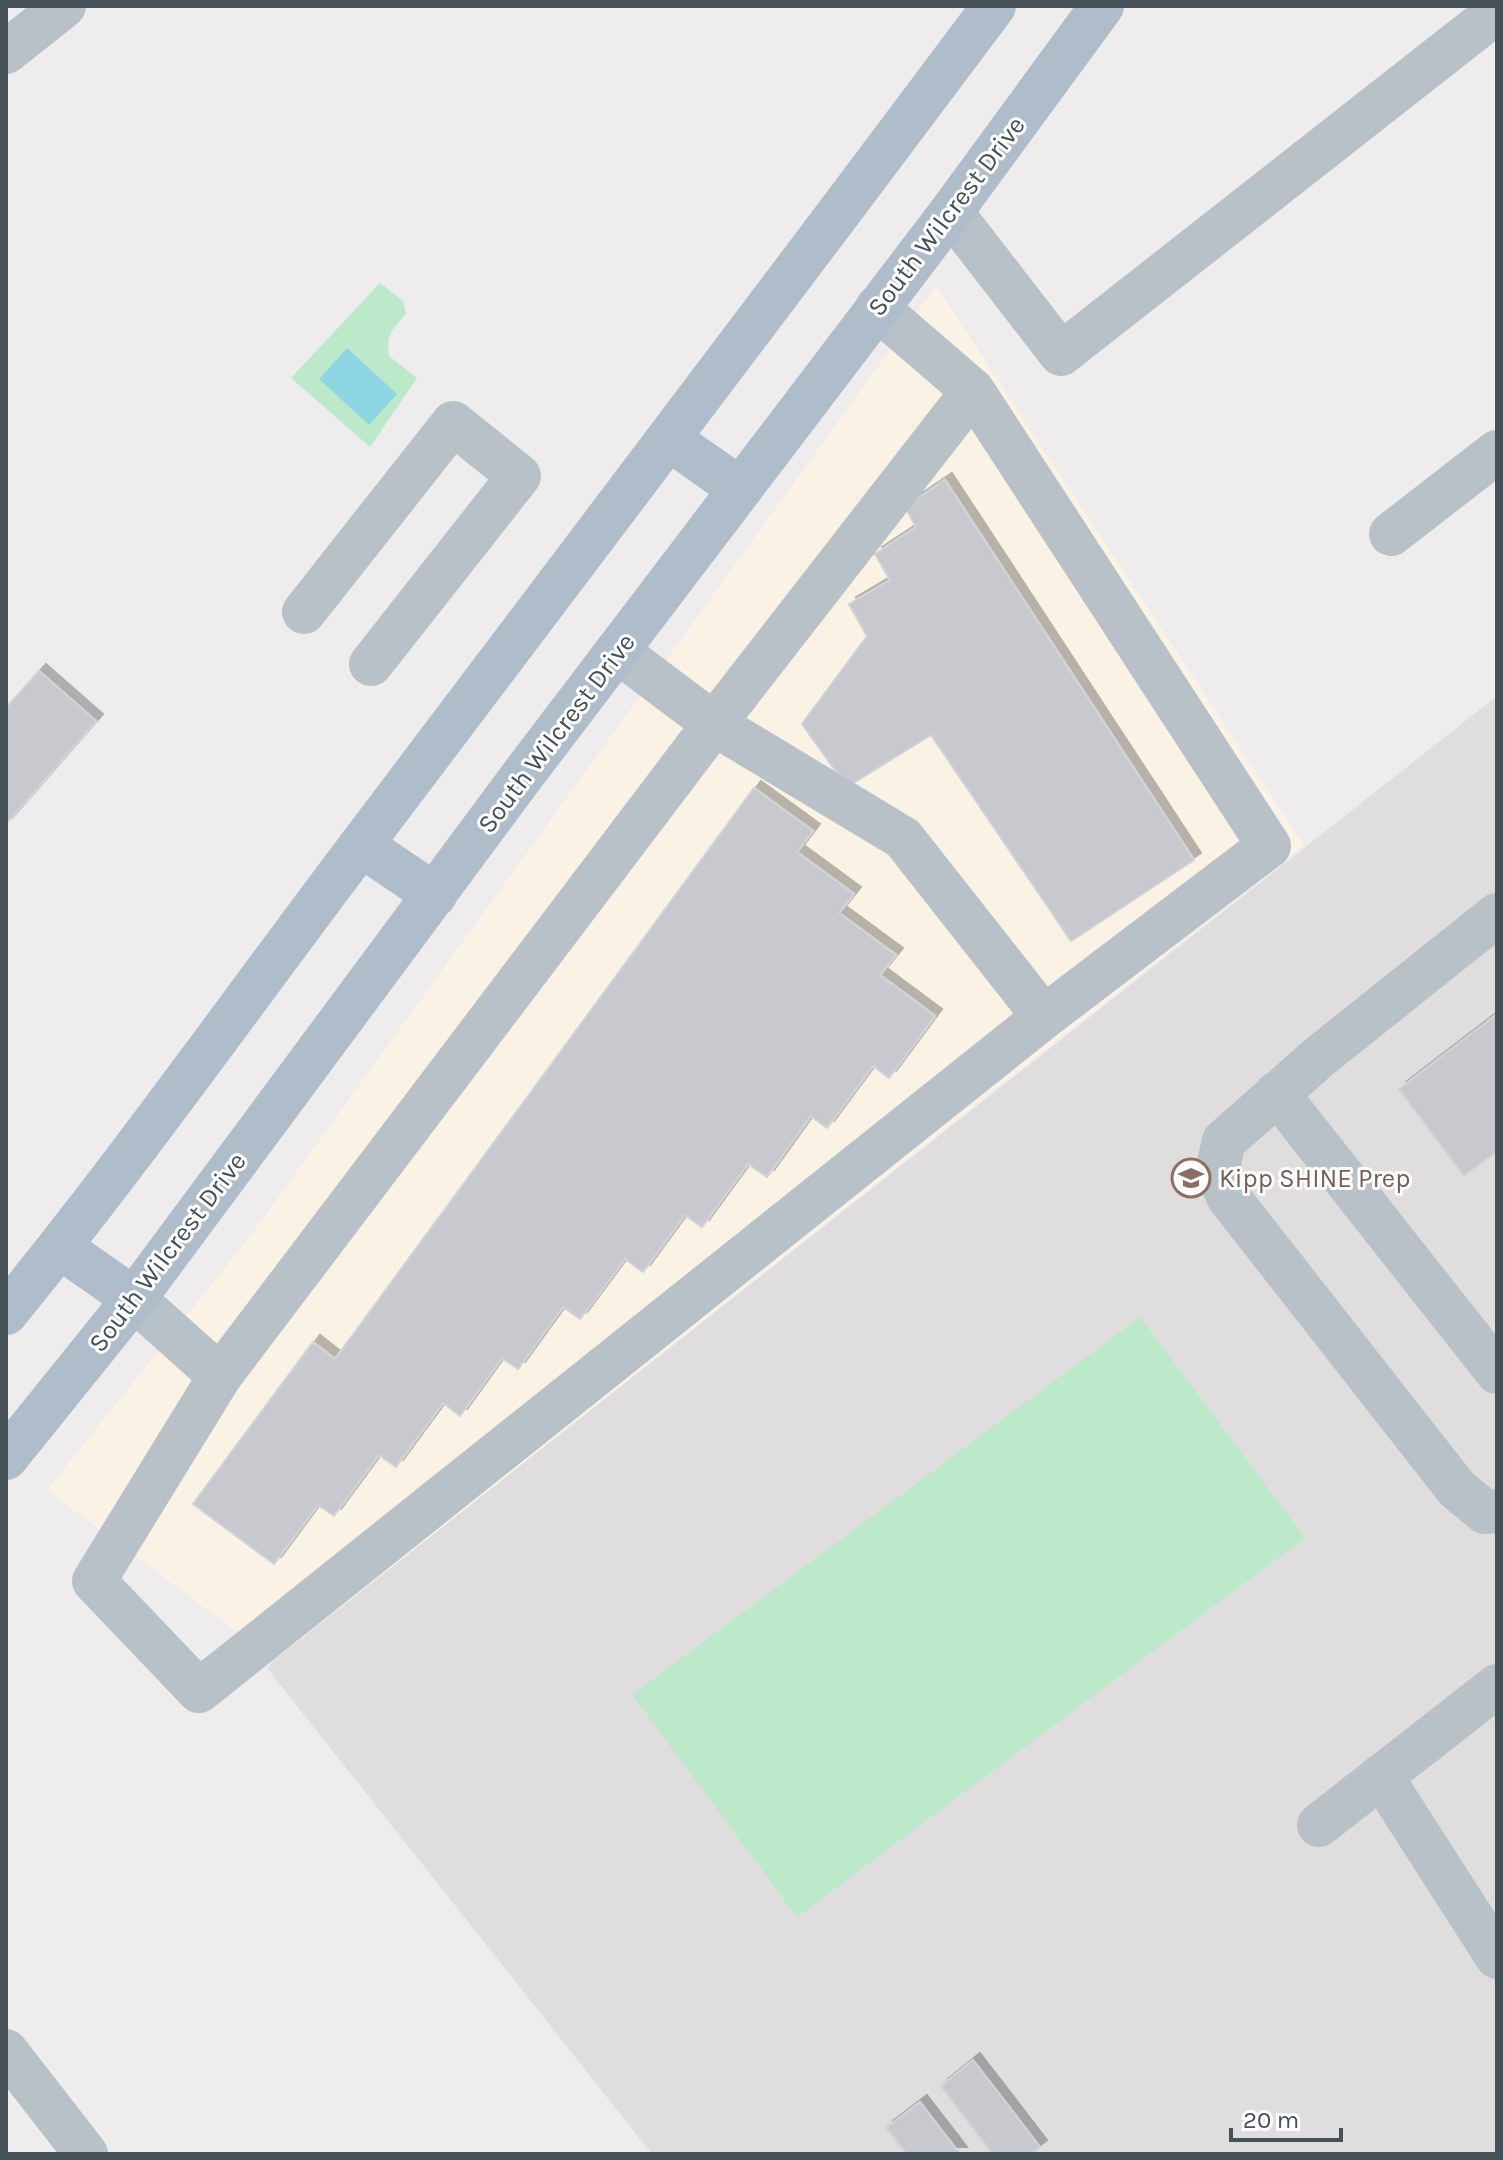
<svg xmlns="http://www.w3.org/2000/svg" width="1503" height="2160" font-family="Karla,sans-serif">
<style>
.commercial{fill:#f9f2e5}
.education{fill:#dfdddd}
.green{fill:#bde9cb}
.water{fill:#8ed6e2}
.building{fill:#c7c9ce;stroke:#d0d3d7;stroke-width:2;filter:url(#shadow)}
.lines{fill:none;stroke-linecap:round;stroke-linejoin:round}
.minor{stroke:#b8c1c7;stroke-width:44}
.major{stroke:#aebdc9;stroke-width:44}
.labels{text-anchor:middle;stroke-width:6;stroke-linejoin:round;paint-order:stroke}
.street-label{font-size:26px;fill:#465057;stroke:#fff}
.education-label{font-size:26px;fill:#785e54;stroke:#fff;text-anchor:start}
</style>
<defs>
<filter id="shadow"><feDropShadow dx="7" dy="-7" stdDeviation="0" flood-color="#0004"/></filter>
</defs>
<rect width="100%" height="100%" fill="#eeecec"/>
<!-- commercial -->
<path class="commercial" d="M936 286 1304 845 274 1660 47 1490 248 1239Z"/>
<!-- education -->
<path class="education" d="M1497 696V2154H652L267 1668 274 1660Z"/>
<!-- green -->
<g class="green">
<path d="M380 283 403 301 406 314C392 329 386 335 389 356L417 378 370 447 291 378Z"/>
<path d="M1140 1317 1305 1538 797 1917 632 1695Z"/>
</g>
<!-- water -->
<path class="water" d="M347 348 397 394 369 425 319 379Z"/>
<!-- building -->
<g class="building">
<path d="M945 480 1194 860 1071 941 931 735 847 787 802 724 867 636 849 604 890 580 875 554 916 527 905 507Z"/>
<path d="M39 671 96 721 6 824V708Z"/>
<path d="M754 788 813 831 797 852 854 894 839 913 896 955 880 975 935 1016 889 1078 873 1066 827 1128 811 1116 767 1177 748 1164 702 1227 685 1215 643 1272 625 1259 580 1319 563 1307 518 1369 502 1358 460 1416 443 1403 396 1467 379 1455 334 1516 318 1505 274 1564 193 1504 313 1342 335 1359Z"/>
<path d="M1497 1014V1151L1464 1176 1399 1089Z"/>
<path d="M973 2060 1040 2147 1031 2154H993L941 2086Z"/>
<path d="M920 2102 960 2154H907L886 2128Z"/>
</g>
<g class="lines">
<!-- minor -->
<g class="minor">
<path d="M6 52 64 6"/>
<path d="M951 212 1061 354 1497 12"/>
<path d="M877 308 973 391 1269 846 1044 1017 199 1691 94 1581 220 1376 714 724 973 391"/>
<path d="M1391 534 1497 452"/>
<path d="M304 612 453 423 519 476 371 664"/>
<path d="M617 651 714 724 903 838 1044 1017"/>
<path d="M1497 915 1319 1057 1224 1141 1217 1172 1229 1198 1457 1489 1485 1512 1497 1511"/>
<path d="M1277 1093 1497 1372"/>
<path d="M134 1299 220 1376"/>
<path d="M1381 1776 1497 1957"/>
<path d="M1319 1825 1497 1686"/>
<path d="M6 2051 86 2154"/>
</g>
<!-- major -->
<g class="major">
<path d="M669 439 740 489"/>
<path d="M361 845 435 895"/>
<path d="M60 1247 134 1299"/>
<path d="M6 1313C131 1160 245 998 364 841 575 563 785 285 994 6"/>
<path d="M6 1458 134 1299 522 776 951 212 1102 6"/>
</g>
</g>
<!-- icons -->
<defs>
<symbol id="school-ring" viewBox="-11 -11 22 22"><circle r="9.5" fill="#fff" stroke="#8d6e63" stroke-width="1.5"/><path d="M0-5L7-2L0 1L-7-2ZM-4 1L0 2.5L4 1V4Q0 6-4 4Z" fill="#8d6e63"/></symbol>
</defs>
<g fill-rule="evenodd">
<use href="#school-ring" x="1169" y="1156" width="44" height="44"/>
</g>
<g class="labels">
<!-- street labels -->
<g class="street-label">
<text transform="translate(946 216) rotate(-53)" y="9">South Wilcrest Drive</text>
<text transform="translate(556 733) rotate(-53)" y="9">South Wilcrest Drive</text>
<text transform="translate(167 1252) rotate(-53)" y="9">South Wilcrest Drive</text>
</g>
<!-- education labels -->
<g class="education-label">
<text x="1219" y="1187">Kipp SHINE Prep</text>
</g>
</g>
<!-- border -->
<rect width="1503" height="2160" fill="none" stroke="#465057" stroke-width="16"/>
<!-- scale -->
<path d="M1231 2128v12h110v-12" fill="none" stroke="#465057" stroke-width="4"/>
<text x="1243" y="2128" font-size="24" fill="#465057" stroke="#ffffff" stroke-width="6" paint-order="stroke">20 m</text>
</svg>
